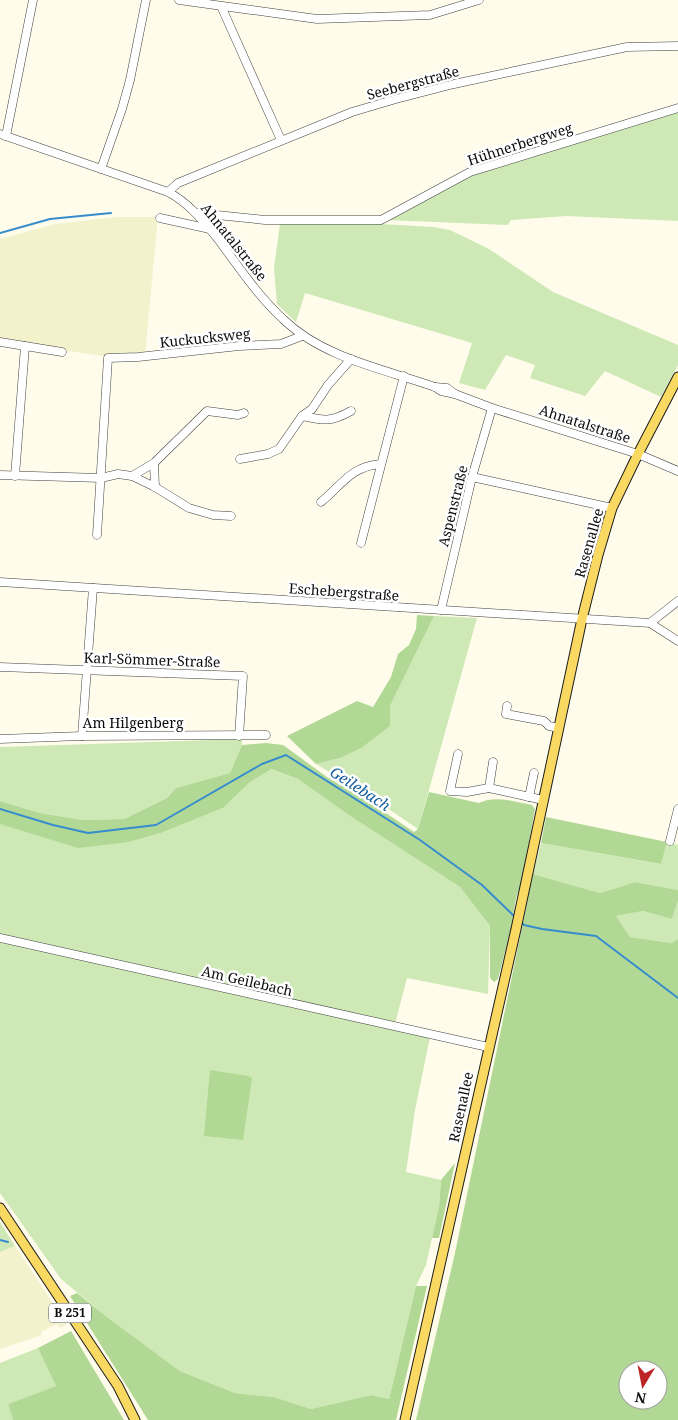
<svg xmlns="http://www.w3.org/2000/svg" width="678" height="1420" font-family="'Noto Serif',serif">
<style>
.farmland{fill:#f4f2cc}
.green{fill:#cee9b5}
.forest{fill:#b1d995;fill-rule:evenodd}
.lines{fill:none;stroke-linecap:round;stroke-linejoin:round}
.stream{stroke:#378ccd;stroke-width:2}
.minor-casing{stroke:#3f3f3f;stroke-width:9}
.major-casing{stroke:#1d1d1d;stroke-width:11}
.minor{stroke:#fff;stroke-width:8}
.major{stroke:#f9d961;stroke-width:9}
.labels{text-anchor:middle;stroke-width:5;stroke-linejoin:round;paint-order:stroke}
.shield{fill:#fff;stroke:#555;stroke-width:1}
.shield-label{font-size:12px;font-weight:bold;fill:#0c0c0c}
.street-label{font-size:14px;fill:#0c0c0c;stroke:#fff}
.water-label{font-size:15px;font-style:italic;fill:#165d9d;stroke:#fff}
</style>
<rect width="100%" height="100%" fill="#fffceb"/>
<!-- farmland -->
<g class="farmland">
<path d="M116 217H158L145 355 109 357 0 341V239L55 224Z"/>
<path d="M15 1246 67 1325 59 1328 57 1324 41 1332 42 1335 0 1349V1252Z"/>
</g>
<!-- green -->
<g class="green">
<path d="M678 110V221L566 216 511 220 508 225 386 220 474 171Z"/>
<path d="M280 224H380L434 227 450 230 489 249 553 292 678 345V365L661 397 605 371 585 396 530 378 535 365 506 355 485 390 459 383 472 343 305 293 296 322 277 304 274 268Z"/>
<path d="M434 616 477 618 418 829 374 799 316 764 340 758 390 726V706Z"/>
<path d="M242 739V745L230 773 176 788 167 798 124 819 82 820 40 813 0 801V747Z"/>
<path d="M270 769 298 779 350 816 460 887 490 926 488 994 407 978 395 1024 263 994 262 1001 430 1037 415 1110 406 1172 441 1180 439 1207 426 1265 416 1286 389 1399 371 1395 311 1409 274 1397 235 1393 180 1371 107 1317 61 1279 0 1193V824L129 842 161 833 223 808 249 783Z"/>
<path d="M667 842 678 845V890L635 882 600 893 533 874 541 843 660 864Z"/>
<path d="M678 901V939L673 943 630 937 616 916 643 911 672 919Z"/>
<path d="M0 1222 15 1246 0 1252Z"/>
<path d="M38 1348 57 1386 8 1404 13 1420H0V1363Z"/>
</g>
<!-- forest -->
<g class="forest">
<path d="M417 615 434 616 390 706V726L361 748 340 758 316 764 287 736 357 701 373 707 391 677 398 654 409 645 416 629Z"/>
<path d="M266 743 283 745 327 777 371 803 414 832 418 829 429 792 479 803C496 795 514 802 532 805L535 809 522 881 516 898 511 928 498 979 494 982 490 978V926L460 887 350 816 298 779 271 769 249 783 223 808 161 833 129 842 78 848 0 824V801L40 813 82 820 124 819 167 798 176 788 230 773 242 745Z"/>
<path d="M546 817 667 842 661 864 541 843Z"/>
<path d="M533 874 600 893 635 882 678 890V901L672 919 643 911 616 916 630 937 672 943 678 939V1420H416L455 1253ZM628 1370H658V1400H628Z"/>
<path d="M210 1070 248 1076 252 1078 243 1140 204 1136Z"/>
<path d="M455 1163 439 1238H432L439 1207 441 1180Z"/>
<path d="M416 1286H427L396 1420H148L70 1296 77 1293 107 1317 180 1371 235 1393 274 1397 311 1409 371 1395 389 1399Z"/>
<path d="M71 1331 124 1420H13L8 1404 56 1386 38 1348Z"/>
</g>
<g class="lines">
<!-- stream -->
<g class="stream">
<path d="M0 233 50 219 111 213"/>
<path d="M0 809 53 825 88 833 156 825 262 764 286 755 420 840 482 885 515 917"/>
<path d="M521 922 524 925 542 929 596 936 678 998"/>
<path d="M0 1240 8 1242"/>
</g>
<defs>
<g id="minor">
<path d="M179 0 317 19 430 15 479 0"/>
<path d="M221 6 281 140"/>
<path d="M0 134 168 192C189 203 203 221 218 239 238 266 258 296 283 319 323 358 384 369 435 387L441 391 455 394 492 408 638 454 678 471"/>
<path d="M6 136 33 0"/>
<path d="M101 169 122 109 130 80 146 0"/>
<path d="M168 192 178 183 352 112 396 99 454 84 627 47 678 46"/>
<path d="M197 213 265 220H381L470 172 678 108"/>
<path d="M160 218 210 229"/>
<path d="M0 342 62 352"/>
<path d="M435 387 447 388 455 394"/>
<path d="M302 416C325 421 331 422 351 411"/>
<path d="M240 459 268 454 279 449 302 416 312 409 328 385 351 359"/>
<path d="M154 463 155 487"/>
<path d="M0 475 101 478 118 474 132 476 155 487 189 508 213 515 231 516"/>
<path d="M15 476 25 346"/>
<path d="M132 476 154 463 207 411 238 415 244 413"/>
<path d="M472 477 612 508"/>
<path d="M321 502C342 485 350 467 380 464"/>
<path d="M97 535 108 358 138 357 239 346 281 344 302 336"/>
<path d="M361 543 404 376"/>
<path d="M0 582 650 623 678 601"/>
<path d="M441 610 472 477 492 408"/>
<path d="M650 623 678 641"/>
<path d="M0 667 243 676 239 736"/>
<path d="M507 706 506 714 544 721 549 726 559 728"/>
<path d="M82 736 93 588"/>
<path d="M0 739 82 736 266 735"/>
<path d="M458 754 450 791 467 792 489 788 543 800"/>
<path d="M489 788 493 762"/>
<path d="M529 797 534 773"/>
<path d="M670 841 678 809"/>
<path d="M0 938 488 1047"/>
</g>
<g id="major">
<path d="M0 1208 118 1386 135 1420"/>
<path d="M405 1420 516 929 582 619 598 555 612 508 638 454 678 377"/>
</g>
</defs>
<!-- minor casing -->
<use href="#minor" class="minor-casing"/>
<!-- major casing -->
<use href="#major" class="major-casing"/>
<!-- minor -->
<use href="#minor" class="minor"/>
<!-- major -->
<use href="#major" class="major"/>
</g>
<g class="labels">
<!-- shield labels -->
<rect class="shield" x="49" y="1303.5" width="42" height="19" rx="4"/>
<g class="shield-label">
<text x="70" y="1317">B 251</text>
</g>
<!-- street labels -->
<g class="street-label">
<text transform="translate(413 83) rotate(-15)" y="5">Seebergstraße</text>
<text transform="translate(520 144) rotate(-18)" y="5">Hühnerbergweg</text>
<text transform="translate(234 242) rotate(51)" y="5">Ahnatalstraße</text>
<text transform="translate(205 338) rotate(-6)" y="5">Kuckucksweg</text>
<text transform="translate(585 424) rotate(18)" y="5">Ahnatalstraße</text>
<text transform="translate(453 506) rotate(-76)" y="5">Aspenstraße</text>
<text transform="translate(589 543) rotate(-74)" y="5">Rasenallee</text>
<text transform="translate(344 592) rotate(4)" y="5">Eschebergstraße</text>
<text transform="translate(152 660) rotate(2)" y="5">Karl-Sömmer-Straße</text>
<text x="133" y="728">Am Hilgenberg</text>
<text transform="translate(247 981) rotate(13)" y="5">Am Geilebach</text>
<text transform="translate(461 1107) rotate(-78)" y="5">Rasenallee</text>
</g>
<!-- water labels -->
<g class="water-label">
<text transform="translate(360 789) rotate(33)" y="5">Geilebach</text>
</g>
</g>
<!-- north arrow -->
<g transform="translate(643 1385) rotate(190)"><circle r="24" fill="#ffffff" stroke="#9e9e9e"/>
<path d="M0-4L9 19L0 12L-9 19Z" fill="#bc2426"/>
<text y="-8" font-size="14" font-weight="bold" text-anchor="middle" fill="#0c0c0c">N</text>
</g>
</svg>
